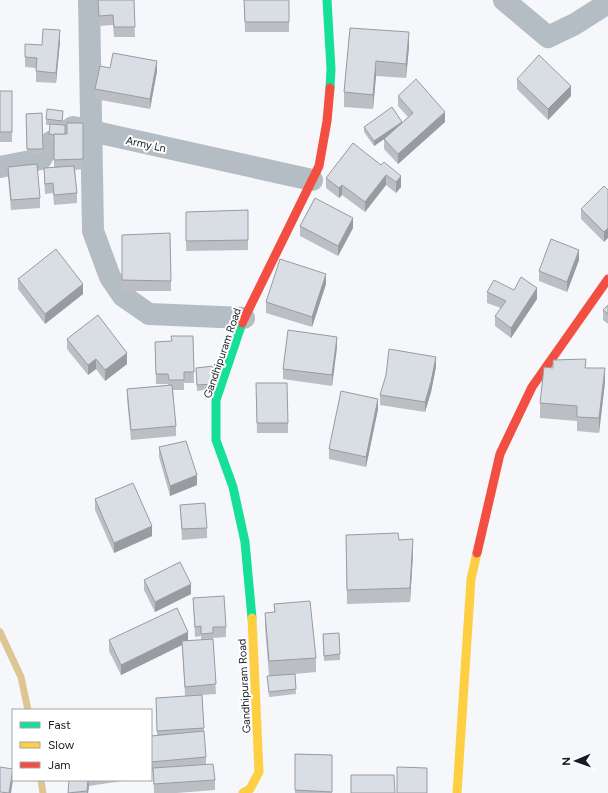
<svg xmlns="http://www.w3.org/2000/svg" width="608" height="793" font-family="Figtree,sans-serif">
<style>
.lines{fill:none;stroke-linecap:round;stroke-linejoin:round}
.stream{stroke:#dec594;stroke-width:7}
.street{stroke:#b5bdc4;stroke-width:22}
.fast{stroke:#16e098;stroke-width:9}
.slow{stroke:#ffcf43;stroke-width:9}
.jam{stroke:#f24e42;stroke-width:9}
.wall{fill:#bbbfc4}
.shaded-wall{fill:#989ba0}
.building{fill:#d9dee4;stroke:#989ba0}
.labels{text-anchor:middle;stroke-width:4;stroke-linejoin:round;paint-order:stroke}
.street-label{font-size:11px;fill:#141d25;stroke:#fff}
</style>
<rect width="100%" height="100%" fill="#f5f7fa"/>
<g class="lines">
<!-- stream -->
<g class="stream">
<path d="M0 632 21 677 28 710"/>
<path d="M41 780 43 793"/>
</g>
<!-- street -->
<g class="street">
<path d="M89 0 93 231 110 277 123 296 149 314 244 318"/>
<path d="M504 0 548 37 575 24 608 3"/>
<path d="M0 167 41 159 51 142H66V132L73 127 312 180"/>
</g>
<!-- fast -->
<g class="fast">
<path d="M327 0 331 69 330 88"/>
<path d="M242 323 216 400V440L233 487 245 542 252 618"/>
</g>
<!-- slow -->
<g class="slow">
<path d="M243 793 250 789 259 772 252 618"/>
<path d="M457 793 471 579 477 553"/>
</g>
<!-- jam -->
<g class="jam">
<path d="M242 323 319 166 327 121 330 88"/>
<path d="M477 553 500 454 532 387 608 279"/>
</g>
</g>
<!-- wall -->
<g class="wall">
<path d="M98 0H134L135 37H114L113 25 99 26Z"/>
<path d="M244 0H289V32H245Z"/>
<path d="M350 28 409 47 406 78 376 76 373 109 344 107V92Z"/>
<path d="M60 41 56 83 36 82V68L25 67V57L42 45Z"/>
<path d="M110 68 157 71 150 109 95 99V89Z"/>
<path d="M517 79 571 96 548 120 517 89Z"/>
<rect x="0" y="91" width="12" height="51"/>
<path d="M398 96 445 122 398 164 384 149V139L374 146 364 132V127L402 123 408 117 398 106Z"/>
<path d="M42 113 43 154H27L26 114Z"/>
<path d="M63 116 62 125 65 131V134H67L83 123V169L75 170 77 193V203L54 205 53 193 45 194 44 179V168H54V140L49 139 50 125H46V119Z"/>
<path d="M353 143 401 187 396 193 386 185 365 212 342 195 339 198 326 188V178Z"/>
<path d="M8 167 40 198V208L11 210 8 177Z"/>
<path d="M608 190 604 242 581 219V209Z"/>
<path d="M248 210V250L186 251V212Z"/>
<path d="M300 226 353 228 338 256 300 236Z"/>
<path d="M122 235 171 281V291H122Z"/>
<path d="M579 260 567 292 539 281V271Z"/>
<path d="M18 279 83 294 45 324 18 289Z"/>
<path d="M326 284 312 327 266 313V302Z"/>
<path d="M514 290 537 299 511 338 495 326V316L501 308 487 303V292Z"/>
<path d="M608 305V324L603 320V310Z"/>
<path d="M193 336 194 383H184V390H173L176 426V436L131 440 127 399V389L168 385V384H156L155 342 171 341Z"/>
<path d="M67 339 127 364 105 381 96 369 88 375 67 349Z"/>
<path d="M337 347 332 386 283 379V369Z"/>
<path d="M436 367 431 392 425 412 380 405V395Z"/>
<path d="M196 368 214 384V389L197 391Z"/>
<path d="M586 368 605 382 599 433 577 431V421L540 418V403Z"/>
<path d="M256 394 288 423V433H257Z"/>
<path d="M378 409 366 467 329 459V449Z"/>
<path d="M159 447 197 485 170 496 159 457Z"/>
<path d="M95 499 152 536 114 553 95 510Z"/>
<path d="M180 505 207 528V538L182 540Z"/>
<path d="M346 535 399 540 413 554 410 602 347 604Z"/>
<path d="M144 580 191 594 155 612 144 590Z"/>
<path d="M193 598 226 627V637L213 638 216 694 202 695 204 731 206 757V764L215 780V790L177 793H154L153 772H151V736L157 735 156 698 185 696 182 645 121 675 109 651V640H201V636L195 637Z"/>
<path d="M274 604 316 658V672L295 674 296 694 269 697 267 676H269L265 627V613L274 612Z"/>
<path d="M323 634 340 654V660L324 661Z"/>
<path d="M295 754 332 755V793H295Z"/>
<path d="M69 780H122V781L89 786 88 793H68Z"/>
</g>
<!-- shaded-wall -->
<g class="shaded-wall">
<path d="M60 30V41L56 83V73Z"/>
<path d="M409 32V47L406 78V64Z"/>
<path d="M157 61V71L150 109V99Z"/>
<path d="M376 61V76L373 109V95Z"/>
<path d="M571 86V96L548 120V109Z"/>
<path d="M445 112V122L398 164V154Z"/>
<path d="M402 122V127L374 146V141Z"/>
<path d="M386 175V185L365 212V202Z"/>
<path d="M401 176V187L396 193V182Z"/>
<path d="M342 185V195L339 198V188Z"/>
<path d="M353 218V228L338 256V246Z"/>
<path d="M608 228V238L604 242V232Z"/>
<path d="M579 250V260L567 292V282Z"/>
<path d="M326 274V284L312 327V317Z"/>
<path d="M83 284V294L45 324V314Z"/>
<path d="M537 288V299L511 338V328Z"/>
<path d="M337 337V347L332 386V375Z"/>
<path d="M127 353V364L105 381V370Z"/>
<path d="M436 357V367L431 392 425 412V402Z"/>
<path d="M96 359V369L88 375V365Z"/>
<path d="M605 368V382L599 433V418Z"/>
<path d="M378 399V409L366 467V457Z"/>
<path d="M197 475V485L170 496V486Z"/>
<path d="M152 526V536L114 553V543Z"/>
<path d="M413 539V554L410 602V588Z"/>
<path d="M191 584V594L155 612V602Z"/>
<path d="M188 632V642L121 675V665Z"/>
<path d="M13 771V780L11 793H9Z"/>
<path d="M88 780 89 786 88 793H87Z"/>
</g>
<!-- building -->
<g class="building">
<path d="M98 0H134L135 27H114L113 15 99 16Z"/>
<path d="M244 0H289V22H245Z"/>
<path d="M350 28 409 32 406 64 376 61 373 95 344 92Z"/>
<path d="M43 29 60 30 56 73 36 71 37 58 25 57V44L42 45Z"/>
<path d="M113 53 157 61 150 99 95 89 100 66 110 68Z"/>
<path d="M539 55 571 86 548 109 517 79Z"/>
<path d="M416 79 445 112 398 154 384 139 413 113 398 96Z"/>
<rect x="0" y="91" width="12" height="41"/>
<path d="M392 107 402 122 374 141 364 127Z"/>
<path d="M47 109 63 111 62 121 46 119Z"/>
<path d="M42 113 43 149H27L26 114Z"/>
<path d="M67 123H83V159L54 160V134H67Z"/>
<path d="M50 124 65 125V134H54V135L49 134Z"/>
<path d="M353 143 381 165 384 162 401 176 396 182 386 175 365 202 342 185 339 188 326 178Z"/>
<path d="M37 164 40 198 11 200 8 167Z"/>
<path d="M74 166 77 193 54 195 53 183 45 184 44 168Z"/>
<path d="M604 186 608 190V228L604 232 581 209Z"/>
<path d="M315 198 353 218 338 246 300 226Z"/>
<path d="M248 210V240L186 241V212Z"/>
<path d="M170 233 171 281 122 280V235Z"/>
<path d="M551 239 579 250 567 282 539 271Z"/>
<path d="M56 249 83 284 45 314 18 279Z"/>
<path d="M280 259 326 274 312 317 266 302Z"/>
<path d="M521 277 537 288 511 328 495 316 506 301 487 292 494 280 514 290Z"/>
<path d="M608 305V314L603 310Z"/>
<path d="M98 315 127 353 105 370 96 359 88 365 67 339Z"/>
<path d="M288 330 337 337 332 375 283 369Z"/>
<path d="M171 336H193L194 372H184V380H169L168 374H156L155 342 172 341Z"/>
<path d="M389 349 436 357 431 382 425 402 380 395 386 375Z"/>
<path d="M586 359 585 368H605L599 418 577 417V406L540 403 544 367 553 368V360Z"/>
<path d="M213 366 214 384 197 385 196 368Z"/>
<path d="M256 383H287L288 423H257Z"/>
<path d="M172 385 176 426 131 430 127 389Z"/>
<path d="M341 391 378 399 366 457 329 449Z"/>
<path d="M186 441 197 475 170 486 159 447Z"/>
<path d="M133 483 152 526 114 543 95 499Z"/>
<path d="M205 503 207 528 182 529 180 505Z"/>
<path d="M398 533 399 540 413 539 410 588 347 590 346 535Z"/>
<path d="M180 562 191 584 155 602 144 580Z"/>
<path d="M224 596 226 627H213V633L201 634V626L195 627 193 598Z"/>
<path d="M310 601 316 658 269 661 265 613 275 612 274 604Z"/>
<path d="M177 608 188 632 121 665 109 640Z"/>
<path d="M339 633 340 654 324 656 323 634Z"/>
<path d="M213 639 216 684 185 687 182 641Z"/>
<path d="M295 674 296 689 269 692 267 676Z"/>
<path d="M202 695 204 728 157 731 156 698Z"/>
<path d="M204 731 206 757 151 762V736Z"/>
<path d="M295 754 332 755V792L295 790Z"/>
<path d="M213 764 215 780 154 784 153 768Z"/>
<path d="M0 767 13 769 9 793 0 792Z"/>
<path d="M397 767 427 768V793H397Z"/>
<path d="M351 775H394L395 793H351Z"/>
<path d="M69 780H88L87 791 68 793Z"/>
</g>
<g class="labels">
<!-- street labels -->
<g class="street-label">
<text transform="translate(146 144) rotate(12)" y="4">Army Ln</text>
<text transform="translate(222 353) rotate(-71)" y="4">Gandhipuram Road</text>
<text transform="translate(244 686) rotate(-93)" y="4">Gandhipuram Road</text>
</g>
</g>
<!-- legend -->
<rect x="12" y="709" width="140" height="72" fill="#ffffff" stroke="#a1a5a8"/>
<rect x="20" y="722" width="20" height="6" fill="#16e098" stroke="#a1a5a8"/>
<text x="48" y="729" font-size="12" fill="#141d25">Fast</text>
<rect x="20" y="742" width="20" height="6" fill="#ffcf43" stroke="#a1a5a8"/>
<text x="48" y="749" font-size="12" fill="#141d25">Slow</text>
<rect x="20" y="762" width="20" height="6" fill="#f24e42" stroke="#a1a5a8"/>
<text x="48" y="769" font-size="12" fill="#141d25">Jam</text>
<!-- north arrow -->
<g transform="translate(576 761) rotate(268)" stroke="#ffffff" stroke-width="3" paint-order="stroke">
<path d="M0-3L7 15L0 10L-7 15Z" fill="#141d25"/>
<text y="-6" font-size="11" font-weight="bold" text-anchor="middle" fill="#141d25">N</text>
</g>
</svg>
